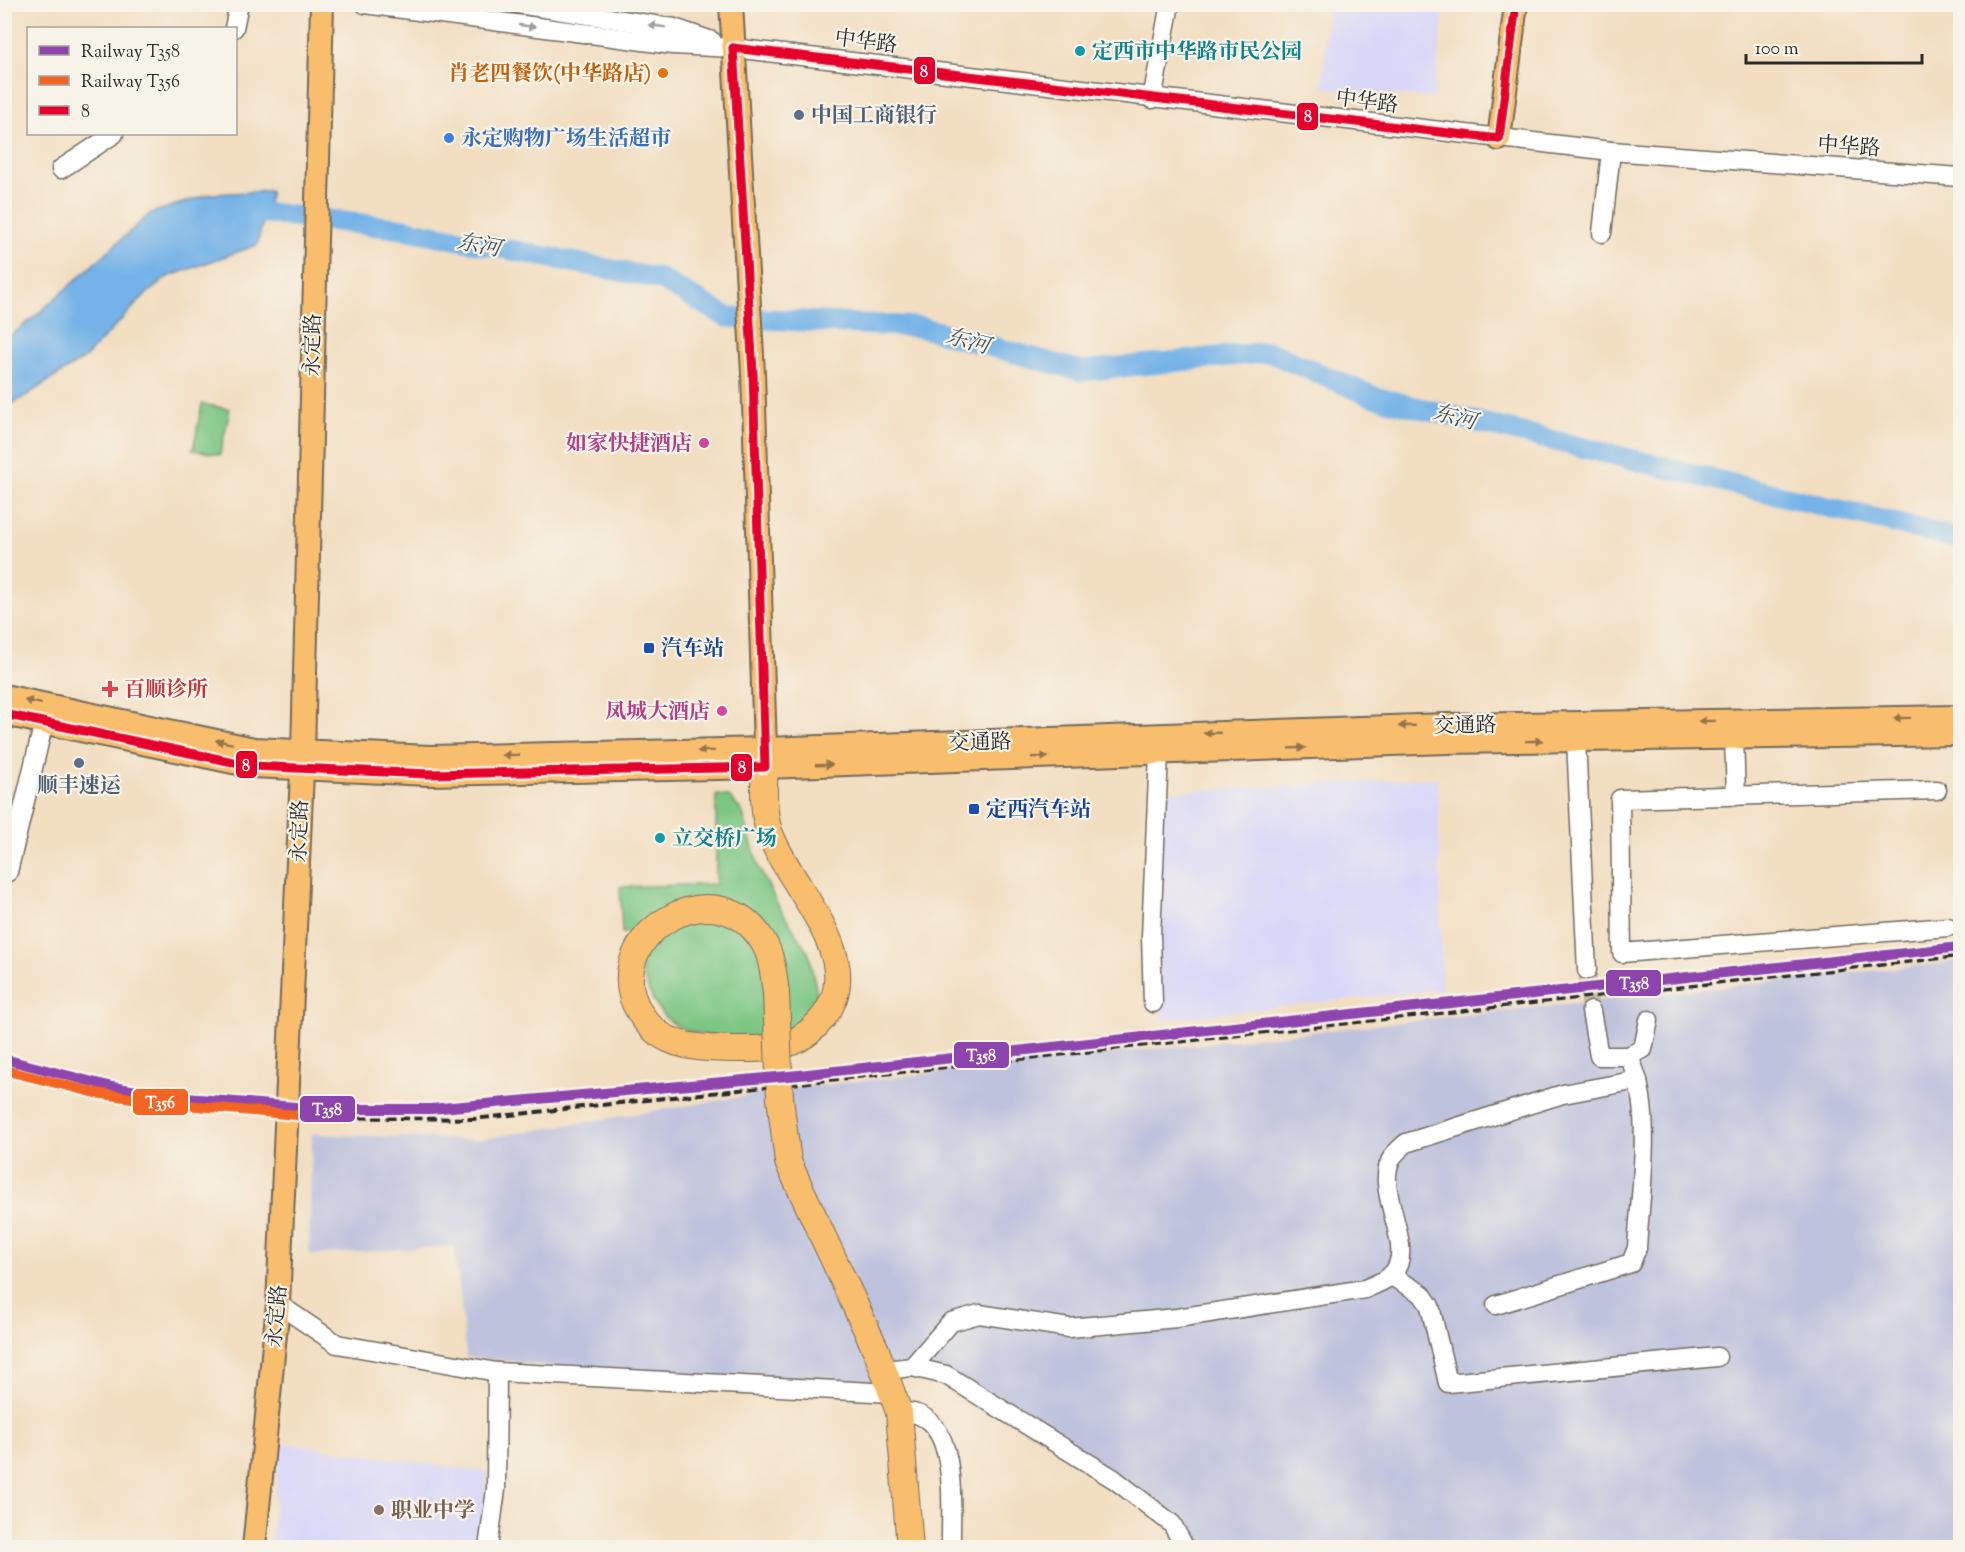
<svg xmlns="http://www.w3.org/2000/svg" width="1965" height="1552" font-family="'Sorts Mill Goudy','Noto Serif SC',serif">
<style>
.built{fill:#d8d7f8}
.industrial{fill:#bfc2dd}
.green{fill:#7cc683;stroke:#547857;stroke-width:1.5}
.water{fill:#75b2e7;stroke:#506e89;stroke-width:1.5}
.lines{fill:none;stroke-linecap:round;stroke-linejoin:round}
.river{stroke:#75b2e7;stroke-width:21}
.minor-tunnel{stroke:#cabaa3;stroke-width:18;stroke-dasharray:18 9;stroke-linecap:butt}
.minor-casing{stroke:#716a60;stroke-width:21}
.major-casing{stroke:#716a60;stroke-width:26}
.highway-casing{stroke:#716a60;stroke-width:28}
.minor{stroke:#fff;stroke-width:18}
.major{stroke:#f9be6d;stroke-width:22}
.highway{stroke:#f9be6d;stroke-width:26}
.rail{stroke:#2b2b2b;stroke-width:4;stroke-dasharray:9 4.5;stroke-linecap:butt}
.highway-bridge-casing{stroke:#716a60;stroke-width:28;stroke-linecap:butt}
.highway-bridge{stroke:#f9be6d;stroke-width:26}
.bus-1-casing{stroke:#f7f3e8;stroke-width:14}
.bus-1{stroke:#e4002b;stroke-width:9}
.rail-1-casing{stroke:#f7f3e8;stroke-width:15}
.rail-2-casing{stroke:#f7f3e8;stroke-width:15}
.rail-1{stroke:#8e44ad;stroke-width:10}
.rail-2{stroke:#f26522;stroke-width:10}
.oneway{fill:#a0a0a0}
.oneway2{fill:#92744c}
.culture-dot{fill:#0f9aa8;stroke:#f7f3e8;stroke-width:2}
.food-dot{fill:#e8710a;stroke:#f7f3e8;stroke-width:2}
.service-dot{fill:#5c6f8a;stroke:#f7f3e8;stroke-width:2}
.shop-dot{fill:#3f7fe0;stroke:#f7f3e8;stroke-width:2}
.hotel-dot{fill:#d1479c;stroke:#f7f3e8;stroke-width:2}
.transit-dot{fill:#1a4fb4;stroke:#f7f3e8;stroke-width:2}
.health-dot{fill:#e0444e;stroke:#f7f3e8;stroke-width:2}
.education-dot{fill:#8d6e63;stroke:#f7f3e8;stroke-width:2}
.labels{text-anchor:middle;stroke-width:4.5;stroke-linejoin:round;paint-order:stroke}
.street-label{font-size:21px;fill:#2b2b2b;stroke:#f7f3e8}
.culture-label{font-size:21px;font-weight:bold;fill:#0d838f;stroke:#f7f3e8;text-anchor:start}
.food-label{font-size:21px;font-weight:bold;fill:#c56008;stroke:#f7f3e8;text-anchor:end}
.service-label{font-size:21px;font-weight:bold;fill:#4e5e75;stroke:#f7f3e8;text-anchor:start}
.shop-label{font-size:21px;font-weight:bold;fill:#366cbe;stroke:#f7f3e8;text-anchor:start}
.hotel-label{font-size:21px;font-weight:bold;fill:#b23c85;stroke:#f7f3e8;text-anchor:end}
.transit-label{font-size:21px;font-weight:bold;fill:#164399;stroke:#f7f3e8;text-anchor:start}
.health-label{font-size:21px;font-weight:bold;fill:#be3a42;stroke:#f7f3e8;text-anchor:start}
.education-label{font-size:21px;font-weight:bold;fill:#785e54;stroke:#f7f3e8;text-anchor:start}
.water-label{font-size:22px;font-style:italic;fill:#415463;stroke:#f7f3e8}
.line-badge{stroke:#f7f3e8;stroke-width:2}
.badge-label{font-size:16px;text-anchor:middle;font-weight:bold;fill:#fff}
</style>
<rect width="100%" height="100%" fill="#f7f3e8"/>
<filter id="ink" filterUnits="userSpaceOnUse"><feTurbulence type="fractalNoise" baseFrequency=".0167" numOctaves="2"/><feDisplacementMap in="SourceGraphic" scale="12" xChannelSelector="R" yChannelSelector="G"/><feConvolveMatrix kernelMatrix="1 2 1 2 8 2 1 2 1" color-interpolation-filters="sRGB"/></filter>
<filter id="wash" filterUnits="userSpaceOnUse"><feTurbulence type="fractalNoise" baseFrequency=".008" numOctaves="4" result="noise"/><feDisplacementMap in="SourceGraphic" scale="24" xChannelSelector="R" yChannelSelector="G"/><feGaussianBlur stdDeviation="1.35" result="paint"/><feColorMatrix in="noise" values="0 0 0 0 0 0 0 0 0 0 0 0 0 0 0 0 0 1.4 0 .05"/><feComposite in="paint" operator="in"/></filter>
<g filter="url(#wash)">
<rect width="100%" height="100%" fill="#f2dec1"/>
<!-- built -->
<g class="built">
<path d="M1328 5H1445L1433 98 1322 88Z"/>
<path d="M1438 778 1442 989 1161 1020 1157 930 1164 792Z"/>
<path d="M281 1443 488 1472 479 1547 270 1548Z"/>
</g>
<!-- industrial -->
<path class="industrial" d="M1960 961V1547H1187L1163 1504 914 1369 861 1387 550 1366 466 1357 455 1246 309 1255 312 1134 475 1140 789 1089Z"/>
<!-- green -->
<g class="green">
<path d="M202 404 230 409 220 455 193 450Z"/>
<path d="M716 795 728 796 742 811 759 868 778 905 809 954 818 999C812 1008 804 1022 795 1027 764 1045 687 1042 663 1015 645 994 639 959 630 933H622L620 887 716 884Z"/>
</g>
<!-- water -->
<path class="water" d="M271 191 257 245 167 277 142 298 85 358 5 409V340L32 319 151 213 211 194Z"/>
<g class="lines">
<!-- river -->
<path class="river" d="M241 223 259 212 403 229 660 279 727 317 920 327 1081 371 1269 352 1374 397 1960 539"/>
</g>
</g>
<g filter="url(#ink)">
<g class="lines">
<!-- minor-tunnel -->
<path class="minor-tunnel" d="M1587 970 1591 1011"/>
<defs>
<g id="minor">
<path d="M365 4 673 45 733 48 1611 151 1960 177"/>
<path d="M518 4 674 28 712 41"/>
<path d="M234 28 239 4"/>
<path d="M1152 99 1170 4"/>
<path d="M61 169 114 134"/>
<path d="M1602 233 1611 151"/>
<path d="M1734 738 1736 796"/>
<path d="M1576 740 1587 970"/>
<path d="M1937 790 1620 799 1622 953 1948 927"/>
<path d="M4 872H8L44 722"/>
<path d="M1153 1003 1151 936 1159 753"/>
<path d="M1591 1011 1599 1056H1628L1643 1049 1649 1020"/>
<path d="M1391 1276 1422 1294 1430 1306 1448 1383 1717 1357"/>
<path d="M278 1304 337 1344 497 1372 892 1393"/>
<path d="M1496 1305 1631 1263 1637 1248C1640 1194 1655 1103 1628 1056"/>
<path d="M912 1367 951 1322 979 1314 1069 1328 1177 1318 1365 1289C1373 1285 1384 1282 1390 1276 1421 1250 1370 1190 1393 1156 1396 1152 1402 1147 1406 1143L1563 1094 1638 1080"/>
<path d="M885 1370 912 1367 946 1375 1114 1479 1172 1524 1185 1548"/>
<path d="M899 1412C962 1408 950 1506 951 1548"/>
<path d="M488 1548 496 1489 497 1372"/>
</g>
<g id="major">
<path d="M731 4 753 373 765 749"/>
<path d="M1499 139 1516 4"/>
<path d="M4 696 254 749 430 757 765 749 1446 725 1960 717"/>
<path d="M4 714 252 766 429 774 765 767 1446 742 1960 734"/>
<path d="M254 1548 278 1304 303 751 322 4"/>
</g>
<g id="highway">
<path d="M765 749C765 775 761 807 769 831 791 894 883 970 809 1032 783 1054 740 1049 708 1048 679 1046 656 1039 640 1013 593 937 723 858 767 949 773 962 774 979 776 993"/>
<path d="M876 1350 899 1412 910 1548"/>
</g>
</defs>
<!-- minor casing -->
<use href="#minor" class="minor-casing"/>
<!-- major casing -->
<use href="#major" class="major-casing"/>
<!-- highway casing -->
<use href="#highway" class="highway-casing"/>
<!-- minor -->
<use href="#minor" class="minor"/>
<!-- major -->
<use href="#major" class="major"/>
<!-- highway -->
<use href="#highway" class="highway"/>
<!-- rail -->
<path class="rail" d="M319 1117 473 1119 1960 956"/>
<defs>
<path id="highway-bridge" d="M776 993 780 1098 788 1162 876 1350"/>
</defs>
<!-- highway-bridge casing -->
<use href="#highway-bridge" class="highway-bridge-casing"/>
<!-- highway-bridge -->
<use href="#highway-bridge" class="highway-bridge"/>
<defs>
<g id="bus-1">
<path d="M733 48 1499 139"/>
<path d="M1499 139 1516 4"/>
<path d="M4 714 252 766 429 774 765 767 753 373 733 48"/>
</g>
</defs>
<!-- bus-1 casing -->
<use href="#bus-1" class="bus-1-casing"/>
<!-- bus-1 -->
<use href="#bus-1" class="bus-1"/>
<defs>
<path id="rail-1" d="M4 1059 112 1087 174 1097 319 1109H431L799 1075 1960 947"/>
<path id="rail-2" d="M4 1070 96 1093 175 1104 319 1117"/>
</defs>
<!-- rail-1 casing -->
<use href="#rail-1" class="rail-1-casing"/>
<!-- rail-2 casing -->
<use href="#rail-2" class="rail-2-casing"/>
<!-- rail-1 -->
<use href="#rail-1" class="rail-1"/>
<!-- rail-2 -->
<use href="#rail-2" class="rail-2"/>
</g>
<!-- one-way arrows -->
<defs><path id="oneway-solid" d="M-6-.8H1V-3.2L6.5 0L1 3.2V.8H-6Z" transform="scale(1.5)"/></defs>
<g class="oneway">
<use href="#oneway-solid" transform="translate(527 26) rotate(8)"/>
<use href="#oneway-solid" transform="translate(657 26) rotate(-171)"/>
</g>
<g class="oneway2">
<use href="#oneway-solid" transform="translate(33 702) rotate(-168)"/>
<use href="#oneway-solid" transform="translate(1902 718) rotate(179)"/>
<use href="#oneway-solid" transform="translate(1707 721) rotate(179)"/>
<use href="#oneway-solid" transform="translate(1407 726) rotate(178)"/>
<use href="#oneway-solid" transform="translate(1212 733) rotate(178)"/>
<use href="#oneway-solid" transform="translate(1534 741) rotate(-1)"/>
<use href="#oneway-solid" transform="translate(224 742) rotate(-168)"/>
<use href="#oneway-solid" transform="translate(1297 748) rotate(-2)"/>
<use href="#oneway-solid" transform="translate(706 751) rotate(179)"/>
<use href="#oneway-solid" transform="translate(511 755) rotate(179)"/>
<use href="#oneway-solid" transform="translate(1040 757) rotate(-2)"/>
<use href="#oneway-solid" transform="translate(824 765) rotate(-2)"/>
</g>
</g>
<!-- markers -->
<g class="culture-dot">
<circle cx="1080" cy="51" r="6"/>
<circle cx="660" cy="838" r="6"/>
</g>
<circle class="food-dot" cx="663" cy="73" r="6"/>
<g class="service-dot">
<circle cx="799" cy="115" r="6"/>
<circle cx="79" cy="763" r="6"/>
</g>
<circle class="shop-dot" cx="449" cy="138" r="6"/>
<g class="hotel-dot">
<circle cx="704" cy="443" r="6"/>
<circle cx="722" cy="711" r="6"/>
</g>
<g class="transit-dot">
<rect x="643" y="642" width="12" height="12" rx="3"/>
<rect x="968" y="803" width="12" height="12" rx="3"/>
</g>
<path class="health-dot" d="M107 680h6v6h6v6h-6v6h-6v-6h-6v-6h6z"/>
<circle class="education-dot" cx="379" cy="1510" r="6"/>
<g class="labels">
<!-- street labels -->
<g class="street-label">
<text transform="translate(866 41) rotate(7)" y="7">中华路</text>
<text transform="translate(1367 101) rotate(7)" y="7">中华路</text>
<text transform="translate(1849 146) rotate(4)" y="7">中华路</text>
<text transform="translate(312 345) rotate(-89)" y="7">永定路</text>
<text transform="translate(1465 725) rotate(-1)" y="7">交通路</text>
<text transform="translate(980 742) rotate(-2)" y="7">交通路</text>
<text transform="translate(299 831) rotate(-88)" y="7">永定路</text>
<text transform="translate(276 1316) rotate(-85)" y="7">永定路</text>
</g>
<!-- culture labels -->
<g class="culture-label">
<text x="1092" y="58">定西市中华路市民公园</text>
<text x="672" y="845">立交桥广场</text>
</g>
<!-- food labels -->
<g class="food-label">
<text x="651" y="80">肖老四餐饮(中华路店)</text>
</g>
<!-- service labels -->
<g class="service-label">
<text x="811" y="122">中国工商银行</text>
<text x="79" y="792" text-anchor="middle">顺丰速运</text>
</g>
<!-- shop labels -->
<g class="shop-label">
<text x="461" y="145">永定购物广场生活超市</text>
</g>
<!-- hotel labels -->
<g class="hotel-label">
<text x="692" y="450">如家快捷酒店</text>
<text x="710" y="718">凤城大酒店</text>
</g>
<!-- transit labels -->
<g class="transit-label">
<text x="661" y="655">汽车站</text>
<text x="986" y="816">定西汽车站</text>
</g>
<!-- health labels -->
<g class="health-label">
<text x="124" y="696">百顺诊所</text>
</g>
<!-- education labels -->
<g class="education-label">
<text x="391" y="1517">职业中学</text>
</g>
<!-- water labels -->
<g class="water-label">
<text transform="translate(479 244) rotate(11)" y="8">东河</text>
<text transform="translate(968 340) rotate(15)" y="8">东河</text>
<text transform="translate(1455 416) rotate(14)" y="8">东河</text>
</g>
</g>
<g class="line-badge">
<rect x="913" y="56" width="23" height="29" rx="6" fill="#e4002b"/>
<rect x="1296" y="102" width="23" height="29" rx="6" fill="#e4002b"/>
<rect x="235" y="750" width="23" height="29" rx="6" fill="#e4002b"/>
<rect x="730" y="753" width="23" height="29" rx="6" fill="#e4002b"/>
<rect x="1605" y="969" width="57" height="28" rx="6" fill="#8e44ad"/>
<rect x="953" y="1041" width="57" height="28" rx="6" fill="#8e44ad"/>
<rect x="132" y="1088" width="57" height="28" rx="6" fill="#f26522"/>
<rect x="299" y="1095" width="57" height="28" rx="6" fill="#8e44ad"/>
</g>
<g class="badge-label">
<text x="924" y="77">8</text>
<text x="1308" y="122">8</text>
<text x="246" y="771">8</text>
<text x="742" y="773">8</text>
<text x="1634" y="989">T358</text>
<text x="981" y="1061">T358</text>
<text x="160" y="1108">T356</text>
<text x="327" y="1115">T358</text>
</g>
<!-- margin -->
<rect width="1965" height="1552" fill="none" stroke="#f7f3e8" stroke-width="24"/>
<!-- legend -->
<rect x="27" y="27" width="210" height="108" fill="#f7f3e8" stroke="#a5a39c" stroke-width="1.5"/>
<rect x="39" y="46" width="30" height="9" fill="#8e44ad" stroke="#a5a39c" stroke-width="1.5"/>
<text x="81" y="57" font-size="18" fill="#2b2b2b">Railway T358</text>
<rect x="39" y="76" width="30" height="9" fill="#f26522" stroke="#a5a39c" stroke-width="1.5"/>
<text x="81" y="87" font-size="18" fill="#2b2b2b">Railway T356</text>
<rect x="39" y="106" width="30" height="9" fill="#e4002b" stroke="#a5a39c" stroke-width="1.5"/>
<text x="81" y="117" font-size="18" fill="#2b2b2b">8</text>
<!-- scale -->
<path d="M1746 54v9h176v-9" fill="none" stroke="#2b2b2b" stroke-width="3"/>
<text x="1755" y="54" font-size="18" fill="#2b2b2b" stroke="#f7f3e8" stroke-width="4.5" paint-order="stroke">100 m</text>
</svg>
